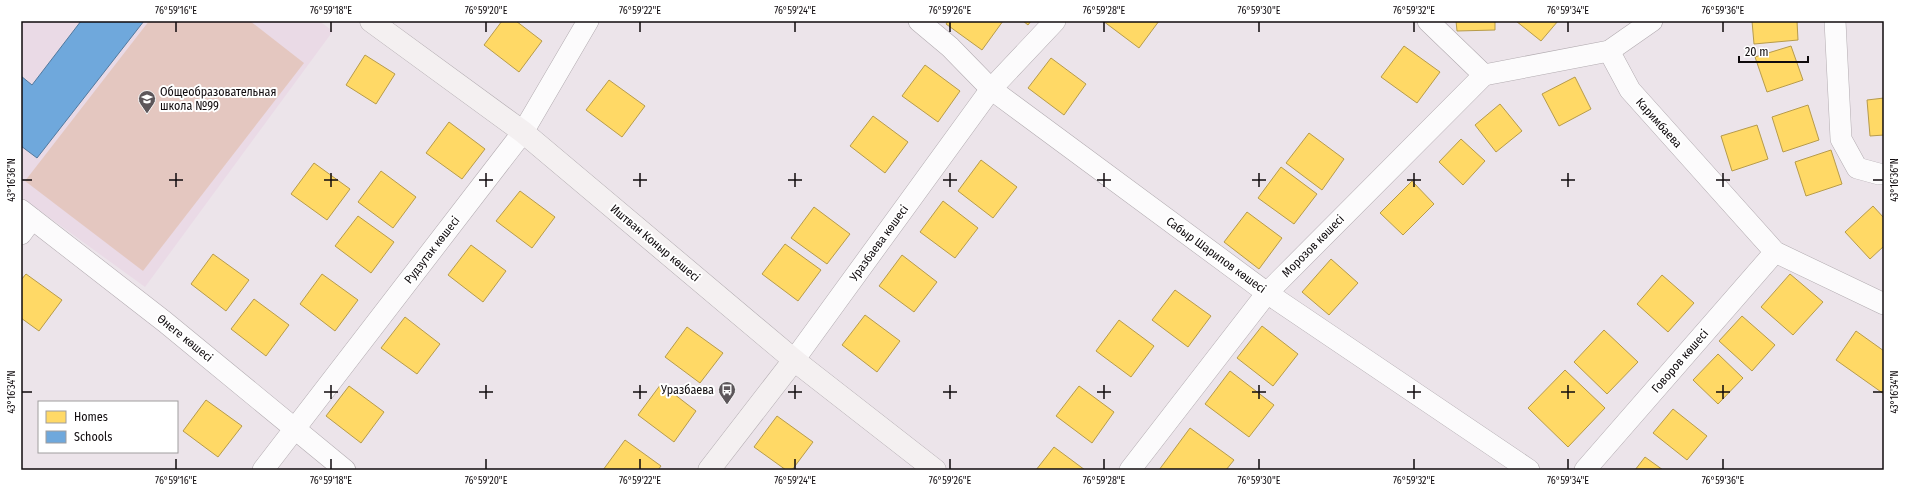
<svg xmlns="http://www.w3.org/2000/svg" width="1905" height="491" font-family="'Fira Sans Condensed',sans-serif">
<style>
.built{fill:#eadae6}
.green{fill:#e4c7c0}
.homes{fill:#ffd966;stroke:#b79b4b}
.schools{fill:#6fa8dc;stroke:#52799e}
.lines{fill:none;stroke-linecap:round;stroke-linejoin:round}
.street-casing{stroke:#b2abb0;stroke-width:22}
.secondary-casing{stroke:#b2abb0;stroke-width:23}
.street{stroke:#fcfbfc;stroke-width:21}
.secondary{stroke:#f4f0f1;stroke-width:22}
.ticks{fill:none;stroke:#0f0a0d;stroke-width:1.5}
.labels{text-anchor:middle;stroke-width:4;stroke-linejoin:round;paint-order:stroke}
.poi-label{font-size:12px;fill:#0f0a0d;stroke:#fff;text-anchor:start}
.street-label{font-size:12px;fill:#0f0a0d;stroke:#fff}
.neatline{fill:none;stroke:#0f0a0d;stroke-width:1.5}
.ticks-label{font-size:10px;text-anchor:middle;fill:#0f0a0d}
</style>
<rect width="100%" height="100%" fill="#ece4ea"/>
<!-- built -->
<path class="built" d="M21 21H319L333 31 145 287 21 197Z"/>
<!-- green -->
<path class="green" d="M149 21H250L304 63 143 271 25 181Z"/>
<!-- homes -->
<g class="homes">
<path d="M502 21H516L542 41 519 72 484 45Z"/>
<path d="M948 21H1003L982 50 946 24Z"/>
<path d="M1023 21H1031L1028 25Z"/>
<path d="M1103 21H1159L1139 48Z"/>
<path d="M1456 21H1495V30L1457 31Z"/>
<path d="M1516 21H1558L1541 41Z"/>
<path d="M1752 21H1797L1798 40 1754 44Z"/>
<path d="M1404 46 1440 72 1417 103 1381 77Z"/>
<path d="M1791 46 1803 80 1767 92 1755 57Z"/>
<path d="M365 55 395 74 376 104 346 85Z"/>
<path d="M1051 58 1086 84 1064 115 1028 88Z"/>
<path d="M925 65 960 91 938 122 902 96Z"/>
<path d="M1575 77 1591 109 1559 126 1542 94Z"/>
<path d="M609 80 645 106 622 137 586 110Z"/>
<path d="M1884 98V135L1870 136 1867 100Z"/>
<path d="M1500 104 1522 131 1496 152 1475 125Z"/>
<path d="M1808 105 1819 140 1783 152 1772 117Z"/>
<path d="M873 116 908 142 885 173 850 146Z"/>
<path d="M449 122 485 149 462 179 426 153Z"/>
<path d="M1757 125 1768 159 1732 171 1721 136Z"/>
<path d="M1309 133 1344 159 1322 190 1286 163Z"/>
<path d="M1461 139 1485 161 1463 185 1439 162Z"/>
<path d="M1831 150 1842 184 1806 196 1795 162Z"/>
<path d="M981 160 1017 187 993 218 958 191Z"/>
<path d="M314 163 350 189 327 220 291 194Z"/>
<path d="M1281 167 1317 194 1294 224 1258 198Z"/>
<path d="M381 171 416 197 393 228 358 202Z"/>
<path d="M1412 181 1434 204 1403 235 1380 213Z"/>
<path d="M520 191 555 217 532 248 496 221Z"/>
<path d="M943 201 978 228 955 258 920 232Z"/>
<path d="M1873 206 1884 218V246L1870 259 1845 232Z"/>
<path d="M814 207 850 234 827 264 791 238Z"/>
<path d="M1247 212 1282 238 1259 269 1224 242Z"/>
<path d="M358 216 394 242 371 273 335 246Z"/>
<path d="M785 244 821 270 798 301 762 274Z"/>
<path d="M471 245 506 271 483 302 448 275Z"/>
<path d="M213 254 249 280 226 311 191 284Z"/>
<path d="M902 255 937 282 914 312 879 286Z"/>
<path d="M1331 259 1358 283 1329 315 1302 292Z"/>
<path d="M26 274 62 300 39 331 21 318V280Z"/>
<path d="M322 274 358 300 335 331 300 304Z"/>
<path d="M1790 274 1823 302 1793 335 1761 307Z"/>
<path d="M1662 275 1694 303 1668 332 1637 304Z"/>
<path d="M1175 290 1211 316 1188 347 1152 320Z"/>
<path d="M254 299 289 325 266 356 231 329Z"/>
<path d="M865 315 900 341 877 372 842 345Z"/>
<path d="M1742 316 1775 345 1752 371 1719 341Z"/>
<path d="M405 317 440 344 417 374 381 348Z"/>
<path d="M1119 320 1154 346 1131 377 1096 351Z"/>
<path d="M1262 326 1298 354 1273 386 1237 358Z"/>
<path d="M687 327 723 353 700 383 665 357Z"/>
<path d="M1604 330 1638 362 1607 394 1574 362Z"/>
<path d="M1856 331 1884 351V394L1836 360Z"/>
<path d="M1718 354 1743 378 1718 404 1693 380Z"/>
<path d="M1565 370 1605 408 1568 447 1528 408Z"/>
<path d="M1230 371 1274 405 1249 437 1205 404Z"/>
<path d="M661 384 696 411 674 442 638 415Z"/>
<path d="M349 386 384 412 361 443 326 416Z"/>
<path d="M1079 386 1114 412 1092 443 1056 416Z"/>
<path d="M206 400 242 426 218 457 183 431Z"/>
<path d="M1673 409 1707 436 1687 460 1653 433Z"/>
<path d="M777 416 813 442 792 470H786L754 447Z"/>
<path d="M1190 428 1234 460 1226 470H1159Z"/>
<path d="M625 440 661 466 658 470H603Z"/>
<path d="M1054 447 1085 470H1036Z"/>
<path d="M1645 457 1663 470H1635Z"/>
</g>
<!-- schools -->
<path class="schools" d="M81 21H144L37 158 21 146V76L32 85Z"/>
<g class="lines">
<defs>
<g id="street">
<path d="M919 21 950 47 991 89 1267 293 1529 470"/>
<path d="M1428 21 1484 75"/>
<path d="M1835 21 1841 139 1857 168 1879 174H1884"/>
<path d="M1609 51 1630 90 1775 252 1884 304"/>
<path d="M1484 75 1609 51 1652 21"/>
<path d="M21 210 165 322 345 470"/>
<path d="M21 234 32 219"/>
<path d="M794 360 991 89 1055 21"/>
<path d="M263 470 523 132 588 21"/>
<path d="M1130 470 1267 293 1484 75"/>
<path d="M1585 470 1775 252"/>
</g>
<g id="secondary">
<path d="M371 21 523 132 794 360 935 470"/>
<path d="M709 470 794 360"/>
</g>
</defs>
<!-- street casing -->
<use href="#street" class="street-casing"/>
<!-- secondary casing -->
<use href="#secondary" class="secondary-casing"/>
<!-- street -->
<use href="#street" class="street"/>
<!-- secondary -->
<use href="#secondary" class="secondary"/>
</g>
<!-- ticks -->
<path class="ticks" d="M176 22V32M331 22V32M486 22V32M640 22V32M795 22V32M950 22V32M1104 22V32M1259 22V32M1414 22V32M1568 22V32M1723 22V32M176 173V187M331 173V187M486 173V187M640 173V187M795 173V187M950 173V187M1104 173V187M1259 173V187M1414 173V187M1568 173V187M1723 173V187M22 180H32M169 180H183M324 180H338M479 180H493M633 180H647M788 180H802M943 180H957M1097 180H1111M1252 180H1266M1407 180H1421M1561 180H1575M1716 180H1730M1873 180H1883M331 385V399M486 385V399M640 385V399M795 385V399M950 385V399M1104 385V399M1259 385V399M1414 385V399M1568 385V399M1723 385V399M22 392H32M324 392H338M479 392H493M633 392H647M788 392H802M943 392H957M1097 392H1111M1252 392H1266M1407 392H1421M1561 392H1575M1716 392H1730M1873 392H1883M176 459V469M331 459V469M486 459V469M640 459V469M795 459V469M950 459V469M1104 459V469M1259 459V469M1414 459V469M1568 459V469M1723 459V469"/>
<!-- icons -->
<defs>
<symbol id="school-pin" viewBox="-11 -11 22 30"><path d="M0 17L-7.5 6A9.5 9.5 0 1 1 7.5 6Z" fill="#5c565a" stroke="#fff"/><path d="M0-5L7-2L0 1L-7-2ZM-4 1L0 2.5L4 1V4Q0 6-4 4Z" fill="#fff"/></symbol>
<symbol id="bus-pin" viewBox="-11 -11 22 30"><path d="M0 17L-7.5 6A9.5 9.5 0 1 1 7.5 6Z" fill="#5c565a" stroke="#fff"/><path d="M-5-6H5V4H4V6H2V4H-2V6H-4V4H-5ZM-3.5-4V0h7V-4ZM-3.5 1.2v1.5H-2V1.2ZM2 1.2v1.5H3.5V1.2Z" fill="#fff"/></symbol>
</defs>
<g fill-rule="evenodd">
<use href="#school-pin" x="137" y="89" width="20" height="27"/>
<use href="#bus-pin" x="717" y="380" width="20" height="27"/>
</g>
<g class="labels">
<!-- poi labels -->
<g class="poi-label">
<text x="160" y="96">Общеобразовательная<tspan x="160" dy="14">школа №99</tspan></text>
<text x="714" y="394" text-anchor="end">Уразбаева</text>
</g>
<!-- street labels -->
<g class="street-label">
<text transform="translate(1659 123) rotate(48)" y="4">Каримбаева</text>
<text transform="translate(655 243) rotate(40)" y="4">Иштван Коныр көшесі</text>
<text transform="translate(879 243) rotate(-54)" y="4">Уразбаева көшесі</text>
<text transform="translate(1313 246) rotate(-45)" y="4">Морозов көшесі</text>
<text transform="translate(432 250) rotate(-52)" y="4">Рудзутак көшесі</text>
<text transform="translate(1216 255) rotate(36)" y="4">Сабыр Шарипов көшесі</text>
<text transform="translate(185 338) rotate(39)" y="4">Өнеге көшесі</text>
<text transform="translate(1680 361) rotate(-49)" y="4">Говоров көшесі</text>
</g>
</g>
<!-- border -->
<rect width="1905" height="491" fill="none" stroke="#ffffff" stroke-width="44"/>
<!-- legend -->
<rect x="38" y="401" width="140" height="52" fill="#ffffff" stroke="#9f9d9e"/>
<rect x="46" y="411" width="20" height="12" fill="#ffd966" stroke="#9f9d9e"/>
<text x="74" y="421" font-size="12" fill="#0f0a0d">Homes</text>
<rect x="46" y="431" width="20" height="12" fill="#6fa8dc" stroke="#9f9d9e"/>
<text x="74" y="441" font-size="12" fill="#0f0a0d">Schools</text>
<!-- scale -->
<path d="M1739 56v6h69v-6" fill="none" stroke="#0f0a0d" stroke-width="2"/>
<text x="1745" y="56" font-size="12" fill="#0f0a0d" stroke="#ffffff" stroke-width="3" paint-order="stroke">20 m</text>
<rect x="22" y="22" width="1861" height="447" class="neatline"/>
<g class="ticks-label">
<text x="176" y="14">76°59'16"E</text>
<text x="331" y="14">76°59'18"E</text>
<text x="486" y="14">76°59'20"E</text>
<text x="640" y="14">76°59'22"E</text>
<text x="795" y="14">76°59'24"E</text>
<text x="950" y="14">76°59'26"E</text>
<text x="1104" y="14">76°59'28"E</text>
<text x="1259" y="14">76°59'30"E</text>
<text x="1414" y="14">76°59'32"E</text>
<text x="1568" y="14">76°59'34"E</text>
<text x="1723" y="14">76°59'36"E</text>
<text transform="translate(11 180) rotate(-90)" y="4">43°16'36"N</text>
<text transform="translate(1894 180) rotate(-90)" y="4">43°16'36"N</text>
<text transform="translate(11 392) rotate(-90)" y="4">43°16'34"N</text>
<text transform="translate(1894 392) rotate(-90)" y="4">43°16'34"N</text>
<text x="176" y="484">76°59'16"E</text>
<text x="331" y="484">76°59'18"E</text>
<text x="486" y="484">76°59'20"E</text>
<text x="640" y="484">76°59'22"E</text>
<text x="795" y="484">76°59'24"E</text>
<text x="950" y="484">76°59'26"E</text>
<text x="1104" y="484">76°59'28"E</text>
<text x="1259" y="484">76°59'30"E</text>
<text x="1414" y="484">76°59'32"E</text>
<text x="1568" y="484">76°59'34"E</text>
<text x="1723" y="484">76°59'36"E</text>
</g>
</svg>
